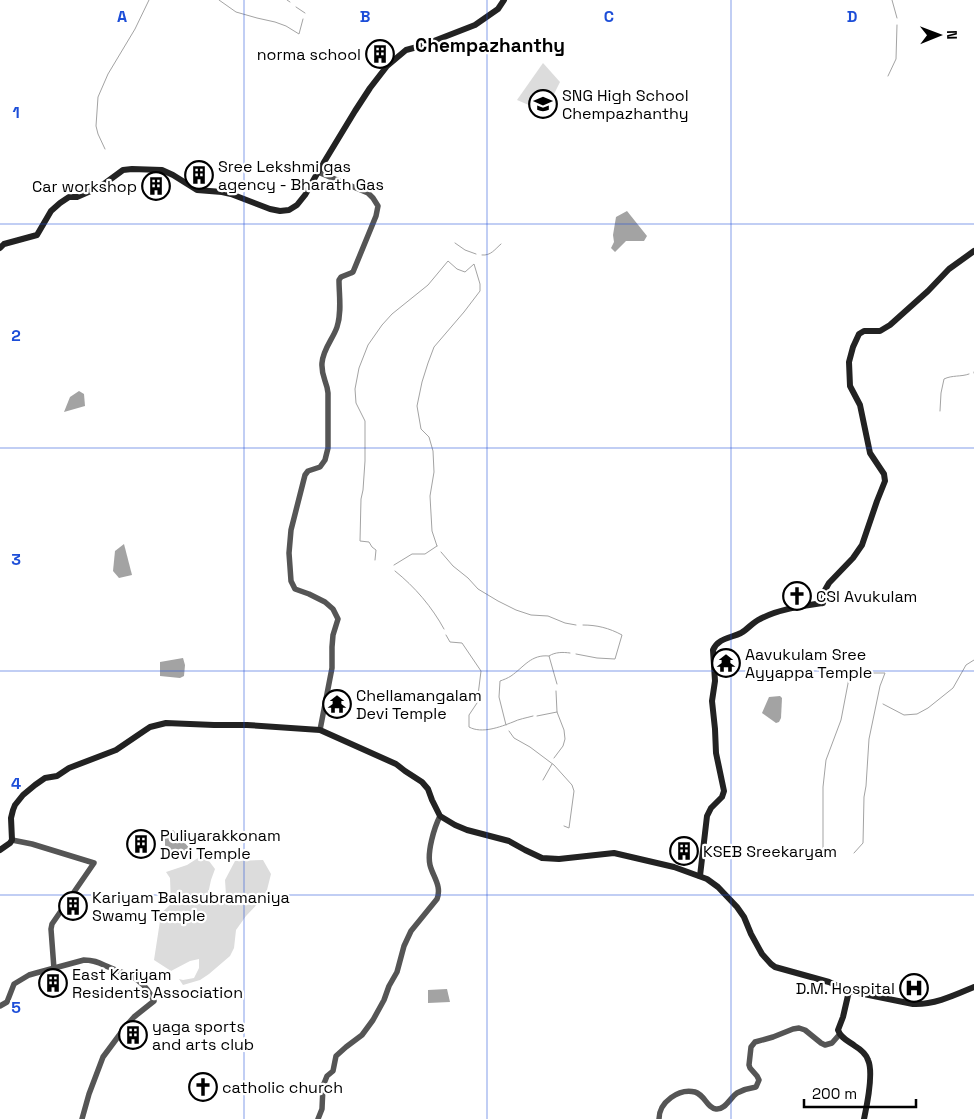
<svg xmlns="http://www.w3.org/2000/svg" width="974" height="1119" font-family="'Space Grotesk',sans-serif">
<style>
.green{fill:#dcdcdc}
.water{fill:#a3a3a3}
.lines{fill:none;stroke-linecap:round;stroke-linejoin:round}
.stream{stroke:#a3a3a3;stroke-width:1}
.tertiary{stroke:#555;stroke-width:5.5}
.secondary{stroke:#222;stroke-width:6}
.grid{fill:none;stroke:#1d4ed8;stroke-width:1;stroke-opacity:0.55}
.labels{text-anchor:middle;stroke-width:4.5;stroke-linejoin:round;paint-order:stroke}
.poi-label{font-size:16px;fill:#000;stroke:#fff;text-anchor:start}
.quarter-label{font-size:19px;font-weight:bold;fill:#000;stroke:#fff}
.grid-label{font-size:16px;text-anchor:middle;font-weight:bold;fill:#1d4ed8;stroke:#fff;stroke-width:4.5;stroke-linejoin:round;paint-order:stroke}
</style>
<rect width="100%" height="100%" fill="#fff"/>
<!-- green -->
<g class="green">
<path d="M543 63 560 82 545 112 517 100Z"/>
<path d="M198 858 209 861 215 869 211 880 208 894 221 901 226 895 225 880 235 861 263 860 271 874 267 890 262 899 246 916 236 930 234 948 230 956 209 974 200 980 183 985 179 979 183 980 194 978 199 968V959L190 961 171 971 154 960 160 921 159 915 171 904 170 878 166 872 187 865Z"/>
</g>
<!-- water -->
<g class="water">
<path d="M627 211 647 236 644 241H626L615 252 611 248 614 242 613 235 616 217Z"/>
<path d="M79 391 84 394 85 406 64 412 70 397Z"/>
<path d="M124 544 132 575 119 578 113 571 115 551Z"/>
<path d="M183 658 185 665 184 676 180 678 160 676V662Z"/>
<path d="M780 696 782 698 781 718 779 722 776 723 762 713 769 697Z"/>
<path d="M173 830 192 851 172 858 165 852V839Z"/>
<path d="M447 989 450 1002 428 1003V990Z"/>
</g>
<g class="lines">
<!-- stream -->
<g class="stream">
<path d="M219 0 236 12 257 18 275 22 286 26 299 34 303 19"/>
<path d="M287 0 290 2"/>
<path d="M892 0 897 18"/>
<path d="M296 7 305 13"/>
<path d="M888 76 896 59 897 25"/>
<path d="M105 149 98 134 96 126 98 97 108 74 135 29 149 0"/>
<path d="M455 243 465 250 476 254"/>
<path d="M482 255C491 256 495 249 501 244"/>
<path d="M974 373V372"/>
<path d="M940 411 941 393 944 379C952 375 961 377 969 374"/>
<path d="M441 552 453 566 468 578 478 589 498 601 516 610 531 615 548 616 565 623 576 625"/>
<path d="M375 560 376 550 372 547 369 542 360 541 361 499 363 490 365 461V421L356 403 355 389 359 368 368 345 382 325 392 314 428 285 448 261 457 269 465 272 474 264 480 284V291L464 312 434 347 428 363 422 382 417 406 421 429 429 437 433 451 434 472 430 496 432 531 437 546"/>
<path d="M394 565 412 554H425L437 546"/>
<path d="M395 571C415 587 432 607 444 629"/>
<path d="M446 635 450 642 462 643 481 671 477 703 469 715V727C482 734 500 727 513 722 519 719 526 718 533 716"/>
<path d="M576 654 597 658 615 659 622 635C609 628 597 625 583 625"/>
<path d="M557 684 549 656C555 652 563 652 570 653"/>
<path d="M883 704 904 715 917 714 928 708 953 688 966 665 974 660"/>
<path d="M537 716 557 712"/>
<path d="M506 725 499 697 500 681C503 680 508 678 511 676 524 667 531 654 549 656"/>
<path d="M509 731 514 738 530 747 554 765 572 785 574 791 569 828 564 826"/>
<path d="M554 758 563 746 565 739 564 730 557 712 556 691"/>
<path d="M543 780 552 764"/>
<path d="M823 851V787L826 760 841 720 850 673H885L880 686 869 739 866 786 864 797 863 843 854 853"/>
</g>
<!-- tertiary -->
<g class="tertiary">
<path d="M318 172 368 193 373 198 378 206 376 216 353 272 351 273 341 277 339 280C339 295 342 312 337 327 333 339 323 349 322 363 321 377 327 381 328 393V448L325 460 320 467 308 471 305 475 291 530 289 553 291 581 295 589 309 594 325 602 333 609 338 619 333 635 332 647V668L320 730"/>
<path d="M12 840 32 844 94 863 52 924 51 929 54 969"/>
<path d="M0 1006 7 1002 14 984 29 975 36 973 84 960C96 960 101 964 111 968 131 976 144 979 154 1001L134 1017 126 1026 103 1057 89 1094 82 1119"/>
<path d="M318 1119 322 1109 323 1086 327 1076 333 1071 336 1056 346 1047 362 1035 373 1020 384 1000 389 986 397 972 404 946 411 931 437 899C442 886 433 877 430 865 427 852 434 828 440 816"/>
<path d="M659 1119C659 1102 679 1088 695 1092 705 1095 707 1108 716 1109 725 1110 730 1098 737 1093 743 1090 749 1088 756 1087L759 1080 757 1076 750 1068 749 1065 751 1047 755 1042 773 1037 793 1029 799 1028 805 1030 821 1043 825 1045 832 1043 839 1035"/>
</g>
<!-- secondary -->
<g class="secondary">
<path d="M0 248 4 244 37 235 51 211 60 203 69 197H77L93 190 104 184 123 170 132 169 162 170 173 175 197 190 222 192 231 194 270 209 280 211 289 210 297 205 305 195 318 172 355 111 370 88 387 66 406 50 421 46 475 25 498 9 504 0"/>
<path d="M0 850 10 843 12 840 11 818 13 810 15 805 23 795 35 785 45 778 57 776 69 768 116 750 144 731 150 727 166 723 214 725H247L320 730 396 764 405 771 422 782 428 789 432 800 440 816 455 825 467 830 509 841 525 850 542 858 559 859 614 853 674 867 707 879 718 887 737 907 744 917 751 934 762 954 771 964 775 967 829 982 849 991 913 1004C934 1005 955 995 974 987"/>
<path d="M700 876 707 816 711 808 722 797 724 791 716 753 715 729 712 701 715 681 713 650C718 638 731 638 741 633 748 629 753 622 760 619 779 609 802 606 823 603L825 590 829 583 853 558 862 545 877 501 885 481 884 474 870 453 860 405 850 386 849 362 853 347 859 334 864 331H880L890 325 928 291 949 269 974 251"/>
<path d="M849 991 843 1017 838 1030C841 1039 849 1041 855 1046 860 1049 866 1054 868 1060 874 1073 867 1105 864 1119"/>
</g>
</g>
<!-- grid -->
<path class="grid" d="M244 0V1119M487 0V1119M731 0V1119M0 224H974M0 448H974M0 671H974M0 895H974"/>
<!-- icons -->
<defs>
<symbol id="building-ring" viewBox="-11 -11 22 22"><circle r="9.5" fill="#fff" stroke="#000" stroke-width="1.5"/><path d="M-4-6H4V6H1V3H-1V6H-4ZM-2.5-4.3h1.7v1.8h-1.7ZM.8-4.3h1.7v1.8H.8ZM-2.5-1h1.7V.8h-1.7ZM.8-1h1.7V.8H.8Z" fill="#000"/></symbol>
<symbol id="school-ring" viewBox="-11 -11 22 22"><circle r="9.5" fill="#fff" stroke="#000" stroke-width="1.5"/><path d="M0-5L7-2L0 1L-7-2ZM-4 1L0 2.5L4 1V4Q0 6-4 4Z" fill="#000"/></symbol>
<symbol id="church-ring" viewBox="-11 -11 22 22"><circle r="9.5" fill="#fff" stroke="#000" stroke-width="1.5"/><path d="M-1.2-6h2.4v3.5h3.3v2.4h-3.3V6h-2.4V-.1h-3.3v-2.4h3.3Z" fill="#000"/></symbol>
<symbol id="temple-ring" viewBox="-11 -11 22 22"><circle r="9.5" fill="#fff" stroke="#000" stroke-width="1.5"/><path d="M0-6L5-2H3V0L6.5 2.5H4V6H1.5V3h-3V6H-4V2.5H-6.5L-3 0V-2H-5Z" fill="#000"/></symbol>
<symbol id="hospital-ring" viewBox="-11 -11 22 22"><circle r="9.5" fill="#fff" stroke="#000" stroke-width="1.5"/><path d="M-5-5h3v3.5h4V-5h3V5h-3V1.5h-4V5h-3Z" fill="#000"/></symbol>
</defs>
<g fill-rule="evenodd">
<use href="#building-ring" x="364" y="38" width="32" height="32"/>
<use href="#school-ring" x="527" y="88" width="32" height="32"/>
<use href="#building-ring" x="183" y="159" width="32" height="32"/>
<use href="#building-ring" x="140" y="170" width="32" height="32"/>
<use href="#church-ring" x="781" y="580" width="32" height="32"/>
<use href="#temple-ring" x="710" y="647" width="32" height="32"/>
<use href="#temple-ring" x="321" y="688" width="32" height="32"/>
<use href="#building-ring" x="125" y="828" width="32" height="32"/>
<use href="#building-ring" x="668" y="835" width="32" height="32"/>
<use href="#building-ring" x="57" y="890" width="32" height="32"/>
<use href="#building-ring" x="37" y="967" width="32" height="32"/>
<use href="#hospital-ring" x="898" y="972" width="32" height="32"/>
<use href="#building-ring" x="117" y="1019" width="32" height="32"/>
<use href="#church-ring" x="187" y="1071" width="32" height="32"/>
</g>
<g class="labels">
<!-- poi labels -->
<g class="poi-label">
<text x="361" y="60" text-anchor="end">norma school</text>
<text x="562" y="101">SNG High School<tspan x="562" dy="18">Chempazhanthy</tspan></text>
<text x="218" y="172">Sree Lekshmi gas<tspan x="218" dy="18">agency - Bharath Gas</tspan></text>
<text x="137" y="192" text-anchor="end">Car workshop</text>
<text x="816" y="602">CSI Avukulam</text>
<text x="745" y="660">Aavukulam Sree<tspan x="745" dy="18">Ayyappa Temple</tspan></text>
<text x="356" y="701">Chellamangalam<tspan x="356" dy="18">Devi Temple</tspan></text>
<text x="160" y="841">Puliyarakkonam<tspan x="160" dy="18">Devi Temple</tspan></text>
<text x="703" y="857">KSEB Sreekaryam</text>
<text x="92" y="903">Kariyam Balasubramaniya<tspan x="92" dy="18">Swamy Temple</tspan></text>
<text x="72" y="980">East Kariyam<tspan x="72" dy="18">Residents Association</tspan></text>
<text x="895" y="994" text-anchor="end">D.M. Hospital</text>
<text x="152" y="1032">yaga sports<tspan x="152" dy="18">and arts club</tspan></text>
<text x="222" y="1093">catholic church</text>
</g>
<!-- quarter labels -->
<g class="quarter-label">
<text x="490" y="52">Chempazhanthy</text>
</g>
</g>
<g class="grid-label">
<text x="122" y="22">A</text>
<text x="365" y="22">B</text>
<text x="609" y="22">C</text>
<text x="852" y="22">D</text>
<text x="16" y="118">1</text>
<text x="16" y="341">2</text>
<text x="16" y="565">3</text>
<text x="16" y="789">4</text>
<text x="16" y="1013">5</text>
</g>
<!-- north arrow -->
<g transform="translate(939 35) rotate(89)" stroke="#ffffff" stroke-width="4" paint-order="stroke">
<path d="M0-4L9 19L0 12L-9 19Z" fill="#000000"/>
<text y="-8" font-size="14" font-weight="bold" text-anchor="middle" fill="#000000">N</text>
</g>
<!-- scale -->
<path d="M804 1099v8h112v-8" fill="none" stroke="#000000" stroke-width="2.5"/>
<text x="812" y="1099" font-size="15" fill="#000000" stroke="#ffffff" stroke-width="4" paint-order="stroke">200 m</text>
</svg>
